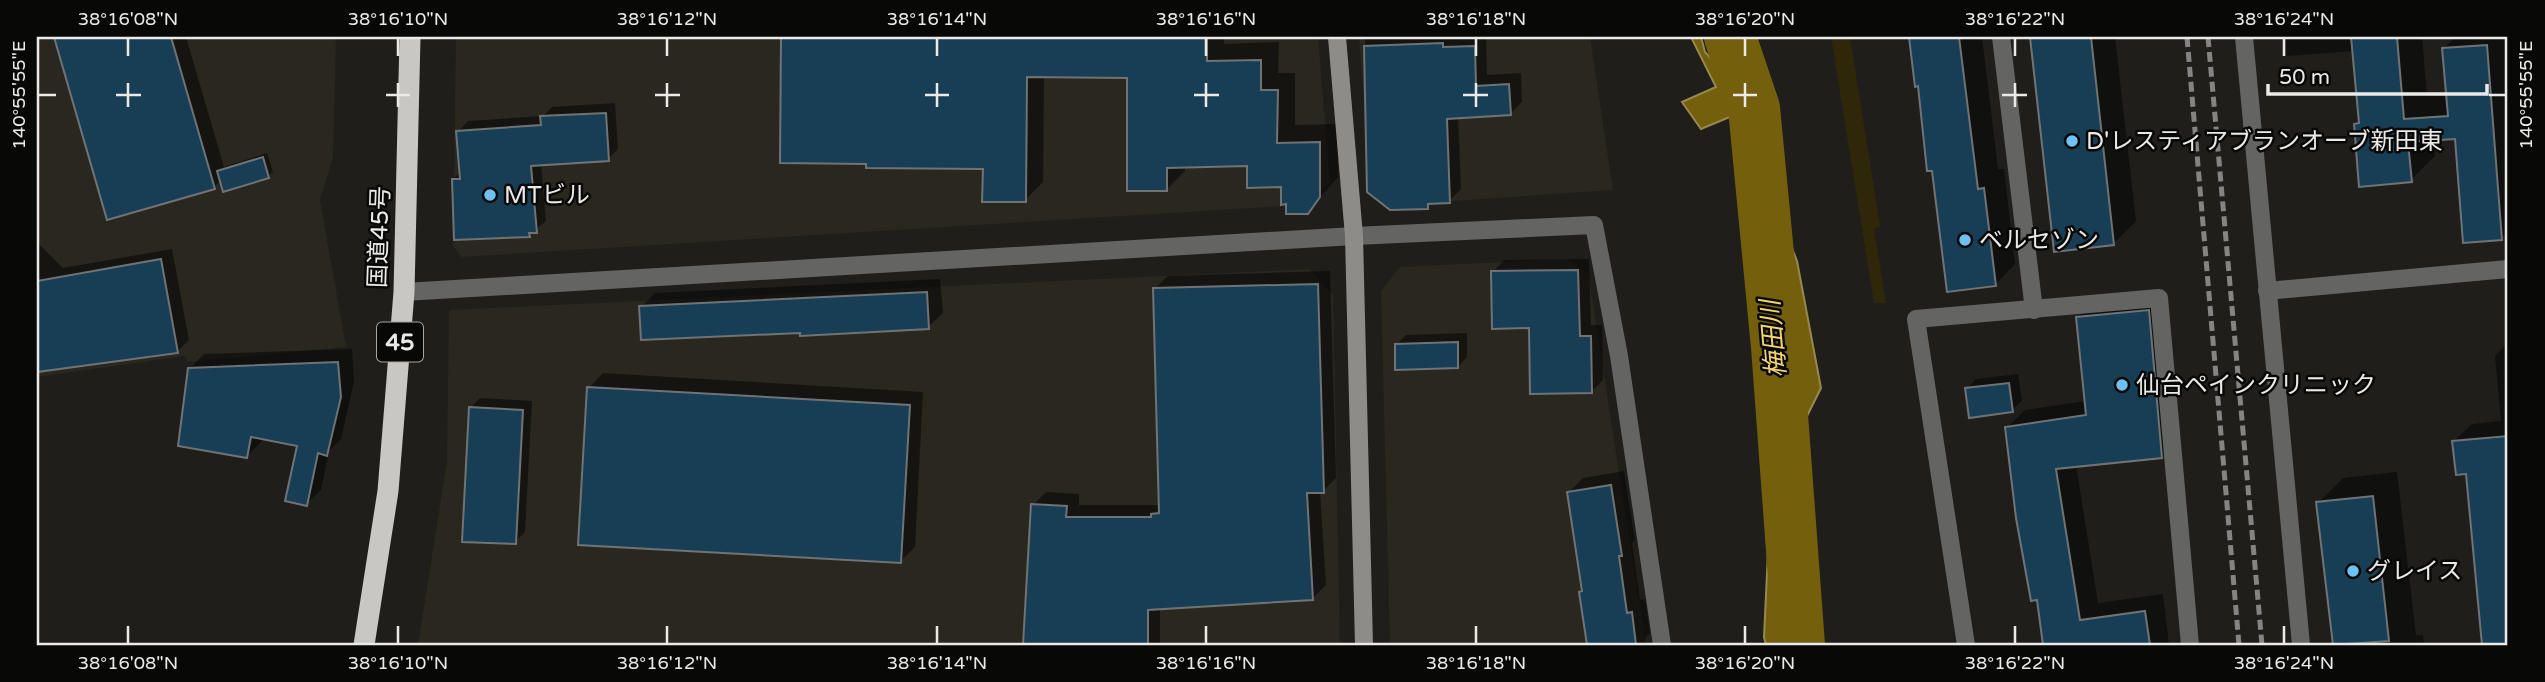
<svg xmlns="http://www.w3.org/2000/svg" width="2545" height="682" font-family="'Varela Round','Noto Sans JP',sans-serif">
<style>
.built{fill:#2a271f}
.green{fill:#2f2709}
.water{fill:#735f0c;stroke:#97894e;stroke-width:2}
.shadow{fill:#0007}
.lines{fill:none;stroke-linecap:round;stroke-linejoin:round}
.river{stroke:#735f0c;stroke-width:52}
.building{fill:#173e54;stroke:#6f7375;stroke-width:2}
.street{stroke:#646462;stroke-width:18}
.secondary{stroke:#8d8c89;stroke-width:18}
.highway{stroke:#c8c7c3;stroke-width:21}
.rail{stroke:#858482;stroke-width:5;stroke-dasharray:10 5;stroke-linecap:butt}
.ticks{fill:none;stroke:#ebeae8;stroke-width:2.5}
.poi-dot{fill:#6dc2f3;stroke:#080807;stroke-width:2.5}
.labels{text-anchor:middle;stroke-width:5;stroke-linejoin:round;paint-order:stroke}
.shield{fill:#080807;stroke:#a7a6a4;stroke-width:2}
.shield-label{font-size:23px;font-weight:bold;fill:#ebeae8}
.poi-label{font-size:24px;fill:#ebeae8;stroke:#080807;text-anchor:start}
.street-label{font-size:24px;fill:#ebeae8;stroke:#080807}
.water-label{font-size:26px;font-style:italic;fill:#f4d670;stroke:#080807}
.neatline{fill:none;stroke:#ebeae8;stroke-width:2.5}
.ticks-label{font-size:18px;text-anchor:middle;fill:#ebeae8}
</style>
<rect width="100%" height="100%" fill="#1f1e1b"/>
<!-- built -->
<g class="built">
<path d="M37 37H336L333 157 320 200 346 347 187 362 186 356 37 377Z"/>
<path d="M456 37H1318L1330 184 1299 205 461 257 453 246Z"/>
<path d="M1359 37H1590L1613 190 1392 205 1371 187Z"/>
<path d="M1565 259 1588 273 1646 645H1390L1381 291 1400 267Z"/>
<path d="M1309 269 1333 295 1340 645H418L447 461 449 310Z"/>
</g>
<!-- green -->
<path class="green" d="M1831 37H1850L1880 226 1874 229 1886 303H1874Z"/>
<!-- water -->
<path class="water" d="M1691 37H1701L1705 52 1734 84 1765 179 1797 261 1821 388 1782 466 1796 645H1766L1764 637 1775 404 1788 323 1765 225 1742 193 1732 116 1701 129 1682 102 1716 87Z"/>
<!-- shadow -->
<g class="shadow">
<path d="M55 37H186L224 167 267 153 273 172 268 176 221 180 214 187 108 218Z"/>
<path d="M784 37H1224V44L1279 42 1278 73H1295V125L1337 124 1338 177 1307 212 1283 185 1249 165 1185 166V171L1167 189 1128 76H1044L1043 182 1025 200 984 167 782 161Z"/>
<path d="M1365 37H1486L1487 75 1521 73 1522 102 1510 114 1458 117 1461 189 1449 201 1432 202 1428 207 1369 191Z"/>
<path d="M1911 37H1982L1998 169H2004L2015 264 1995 285 1933 169 1919 84 1917 85Z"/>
<path d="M2032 37H2115L2136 221 2113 244 2056 250Z"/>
<path d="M2286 37H2422L2427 96 2448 95 2444 48 2456 37H2508V231L2501 238 2457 137 2433 139 2435 156 2411 180 2356 124 2360 120 2354 51 2287 56Z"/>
<path d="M615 103 618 149 608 159 541 163 546 221 529 235 453 179 461 172 458 132 468 121 543 116 552 107Z"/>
<path d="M37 242 63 268 172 249 189 340 178 351 37 370Z"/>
<path d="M1589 259 1591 325H1602L1603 380 1591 392 1531 326 1493 272 1504 260Z"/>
<path d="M1330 271 1336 478 1323 491H1320L1326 585 1313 598 1160 607V645H1025L1033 505 1046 492 1079 494V505H1160L1155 288 1168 276Z"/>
<path d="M940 279 943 313 928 327 801 332 641 307 655 293Z"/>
<path d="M2166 293 2179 439 2161 457 2076 465 2098 603 2163 594 2169 645H2045L2007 428 2025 410 2086 401 2078 317 2096 299Z"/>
<path d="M1467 333V357L1458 367 1397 344 1406 335Z"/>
<path d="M2508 342V645H2484L2468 473 2454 441 2472 424 2501 421 2495 356Z"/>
<path d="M352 349 354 382 341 439 329 451 321 490 306 504 299 445 262 437 261 442 247 456 190 368 204 354Z"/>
<path d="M603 373 923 392 915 547 900 562 589 388Z"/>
<path d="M2018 374 2022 401 2012 410 1967 389 1976 379Z"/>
<path d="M480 398 532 401 525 532 515 542 470 408Z"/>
<path d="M1624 471 1635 540 1632 543 1640 600 1645 599 1650 633 1645 638 1646 645H1590L1568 493 1583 478Z"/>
<path d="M2397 472 2416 635H2423L2424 645H2334L2318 503 2343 478Z"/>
</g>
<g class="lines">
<!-- river -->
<path class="river" d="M1730 37 1754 108 1777 347 1799 645"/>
</g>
<!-- building -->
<g class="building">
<path d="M54 37H171L215 189 107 220Z"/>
<path d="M781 37H1207V61L1261 60V90H1278L1277 143 1320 142V197L1308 214H1286V204L1281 205V187L1247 188V166L1167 168V191H1127V78L1027 77 1026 202H982L983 169 866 168V164L780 163Z"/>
<path d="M1909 37H1959L1978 189 1984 188 1996 286 1947 292 1932 171H1927L1918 86 1915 87Z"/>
<path d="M2030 37H2091L2114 245 2054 252Z"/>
<path d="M2351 37H2397L2404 119 2448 116 2442 48 2487 45 2502 240 2463 243 2455 139 2408 142 2412 182 2359 187 2354 124 2359 123Z"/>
<path d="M1443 43V47L1475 46 1476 86 1509 84 1511 115 1447 119 1450 203 1428 204V209L1390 210 1367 192 1364 46Z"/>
<path d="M606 113 609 161 531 166 537 233H529L530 237 454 240 452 179H460L456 131 541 125 540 116Z"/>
<path d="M263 157 269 178 223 192 217 171Z"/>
<path d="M161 259 178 353 37 372V281Z"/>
<path d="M1578 270 1580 336H1591L1592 393 1530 394 1529 328 1492 329 1491 271Z"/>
<path d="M1318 284 1324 493H1307L1313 600 1148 610V645H1023L1031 504 1067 506 1066 517H1151V514L1159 513 1153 288Z"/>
<path d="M927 292 929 329 800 336V333L641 340 639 306Z"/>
<path d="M2149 310 2162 458 2056 469 2080 620 2145 611 2150 645H2043L2037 600 2031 601 2016 518 2005 427 2086 415 2076 317Z"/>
<path d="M1458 342V368L1395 370V344Z"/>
<path d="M338 362 341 397 327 456 318 453 307 506 285 501 297 446 251 437 247 458 178 446 188 368Z"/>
<path d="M2009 383 2013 412 1969 418 1965 388Z"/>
<path d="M587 387 910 405 901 563 578 545Z"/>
<path d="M469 407 523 410 516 544 462 542Z"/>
<path d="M2508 436V645H2482L2466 474 2456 475 2452 441Z"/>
<path d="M1611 485 1622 556H1619L1627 613 1632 612 1636 645H1587L1579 592 1582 591 1567 492Z"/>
<path d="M2373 496 2389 641 2333 645 2316 502Z"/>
</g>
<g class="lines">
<!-- street -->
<g class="street">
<path d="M2001 37 2034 310"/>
<path d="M2244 37 2301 645"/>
<path d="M2267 291 2508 269"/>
<path d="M404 292 1354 236 1594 225 1619 356 1662 645"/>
<path d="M1966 645 1916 319 2159 298 2190 645"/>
</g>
<!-- secondary -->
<path class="secondary" d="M1337 37 1354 236 1364 645"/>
<!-- highway -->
<path class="highway" d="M364 645 388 491 404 292 410 37"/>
<!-- rail -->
<g class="rail">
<path d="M2187 37 2239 645"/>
<path d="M2208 37 2262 645"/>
</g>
</g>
<!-- ticks -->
<path class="ticks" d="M128 38V56M398 38V56M667 38V56M937 38V56M1206 38V56M1476 38V56M1745 38V56M2015 38V56M2284 38V56M128 83V107M398 83V107M667 83V107M937 83V107M1206 83V107M1476 83V107M1745 83V107M2015 83V107M38 95H56M116 95H141M386 95H410M655 95H680M925 95H949M1194 95H1219M1463 95H1488M1733 95H1757M2002 95H2027M2489 95H2506M128 626V644M398 626V644M667 626V644M937 626V644M1206 626V644M1476 626V644M1745 626V644M2015 626V644M2284 626V644"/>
<!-- markers -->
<g class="poi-dot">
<circle cx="2072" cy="141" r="7"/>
<circle cx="490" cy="195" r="7"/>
<circle cx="1965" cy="240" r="7"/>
<circle cx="2122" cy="385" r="7"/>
<circle cx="2353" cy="571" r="7"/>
</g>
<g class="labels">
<!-- shield labels -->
<rect class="shield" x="377" y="322.5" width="46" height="39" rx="5"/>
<g class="shield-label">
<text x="400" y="350">45</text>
</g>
<!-- poi labels -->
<g class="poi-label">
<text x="2086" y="149">D'レスティアブランオーブ新田東</text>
<text x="504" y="203">MTビル</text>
<text x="1979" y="248">ベルセゾン</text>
<text x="2136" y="393">仙台ペインクリニック</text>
<text x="2367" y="579">グレイス</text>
</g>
<!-- street labels -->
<g class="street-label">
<text transform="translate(379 237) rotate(-88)" y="8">国道45号</text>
</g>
<!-- water labels -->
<g class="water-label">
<text transform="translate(1773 339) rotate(-95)" y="9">梅田川</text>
</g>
</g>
<!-- border -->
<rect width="2545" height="682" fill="none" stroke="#080807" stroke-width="77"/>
<!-- scale -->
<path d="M2268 84v10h219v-10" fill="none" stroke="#ebeae8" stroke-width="3.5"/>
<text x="2279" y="84" font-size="21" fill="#ebeae8" stroke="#080807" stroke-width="5" paint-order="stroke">50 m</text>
<rect x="38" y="38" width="2468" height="606" class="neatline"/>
<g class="ticks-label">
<text x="128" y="25">38°16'08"N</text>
<text x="398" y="25">38°16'10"N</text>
<text x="667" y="25">38°16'12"N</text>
<text x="937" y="25">38°16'14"N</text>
<text x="1206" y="25">38°16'16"N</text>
<text x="1476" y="25">38°16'18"N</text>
<text x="1745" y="25">38°16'20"N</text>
<text x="2015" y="25">38°16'22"N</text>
<text x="2284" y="25">38°16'24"N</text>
<text transform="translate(2526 95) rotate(-90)" y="6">140°55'55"E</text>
<text transform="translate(19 95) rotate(-90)" y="6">140°55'55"E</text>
<text x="128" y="669">38°16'08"N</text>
<text x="398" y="669">38°16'10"N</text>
<text x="667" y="669">38°16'12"N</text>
<text x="937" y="669">38°16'14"N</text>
<text x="1206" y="669">38°16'16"N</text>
<text x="1476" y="669">38°16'18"N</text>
<text x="1745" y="669">38°16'20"N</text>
<text x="2015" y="669">38°16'22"N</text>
<text x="2284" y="669">38°16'24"N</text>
</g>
</svg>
